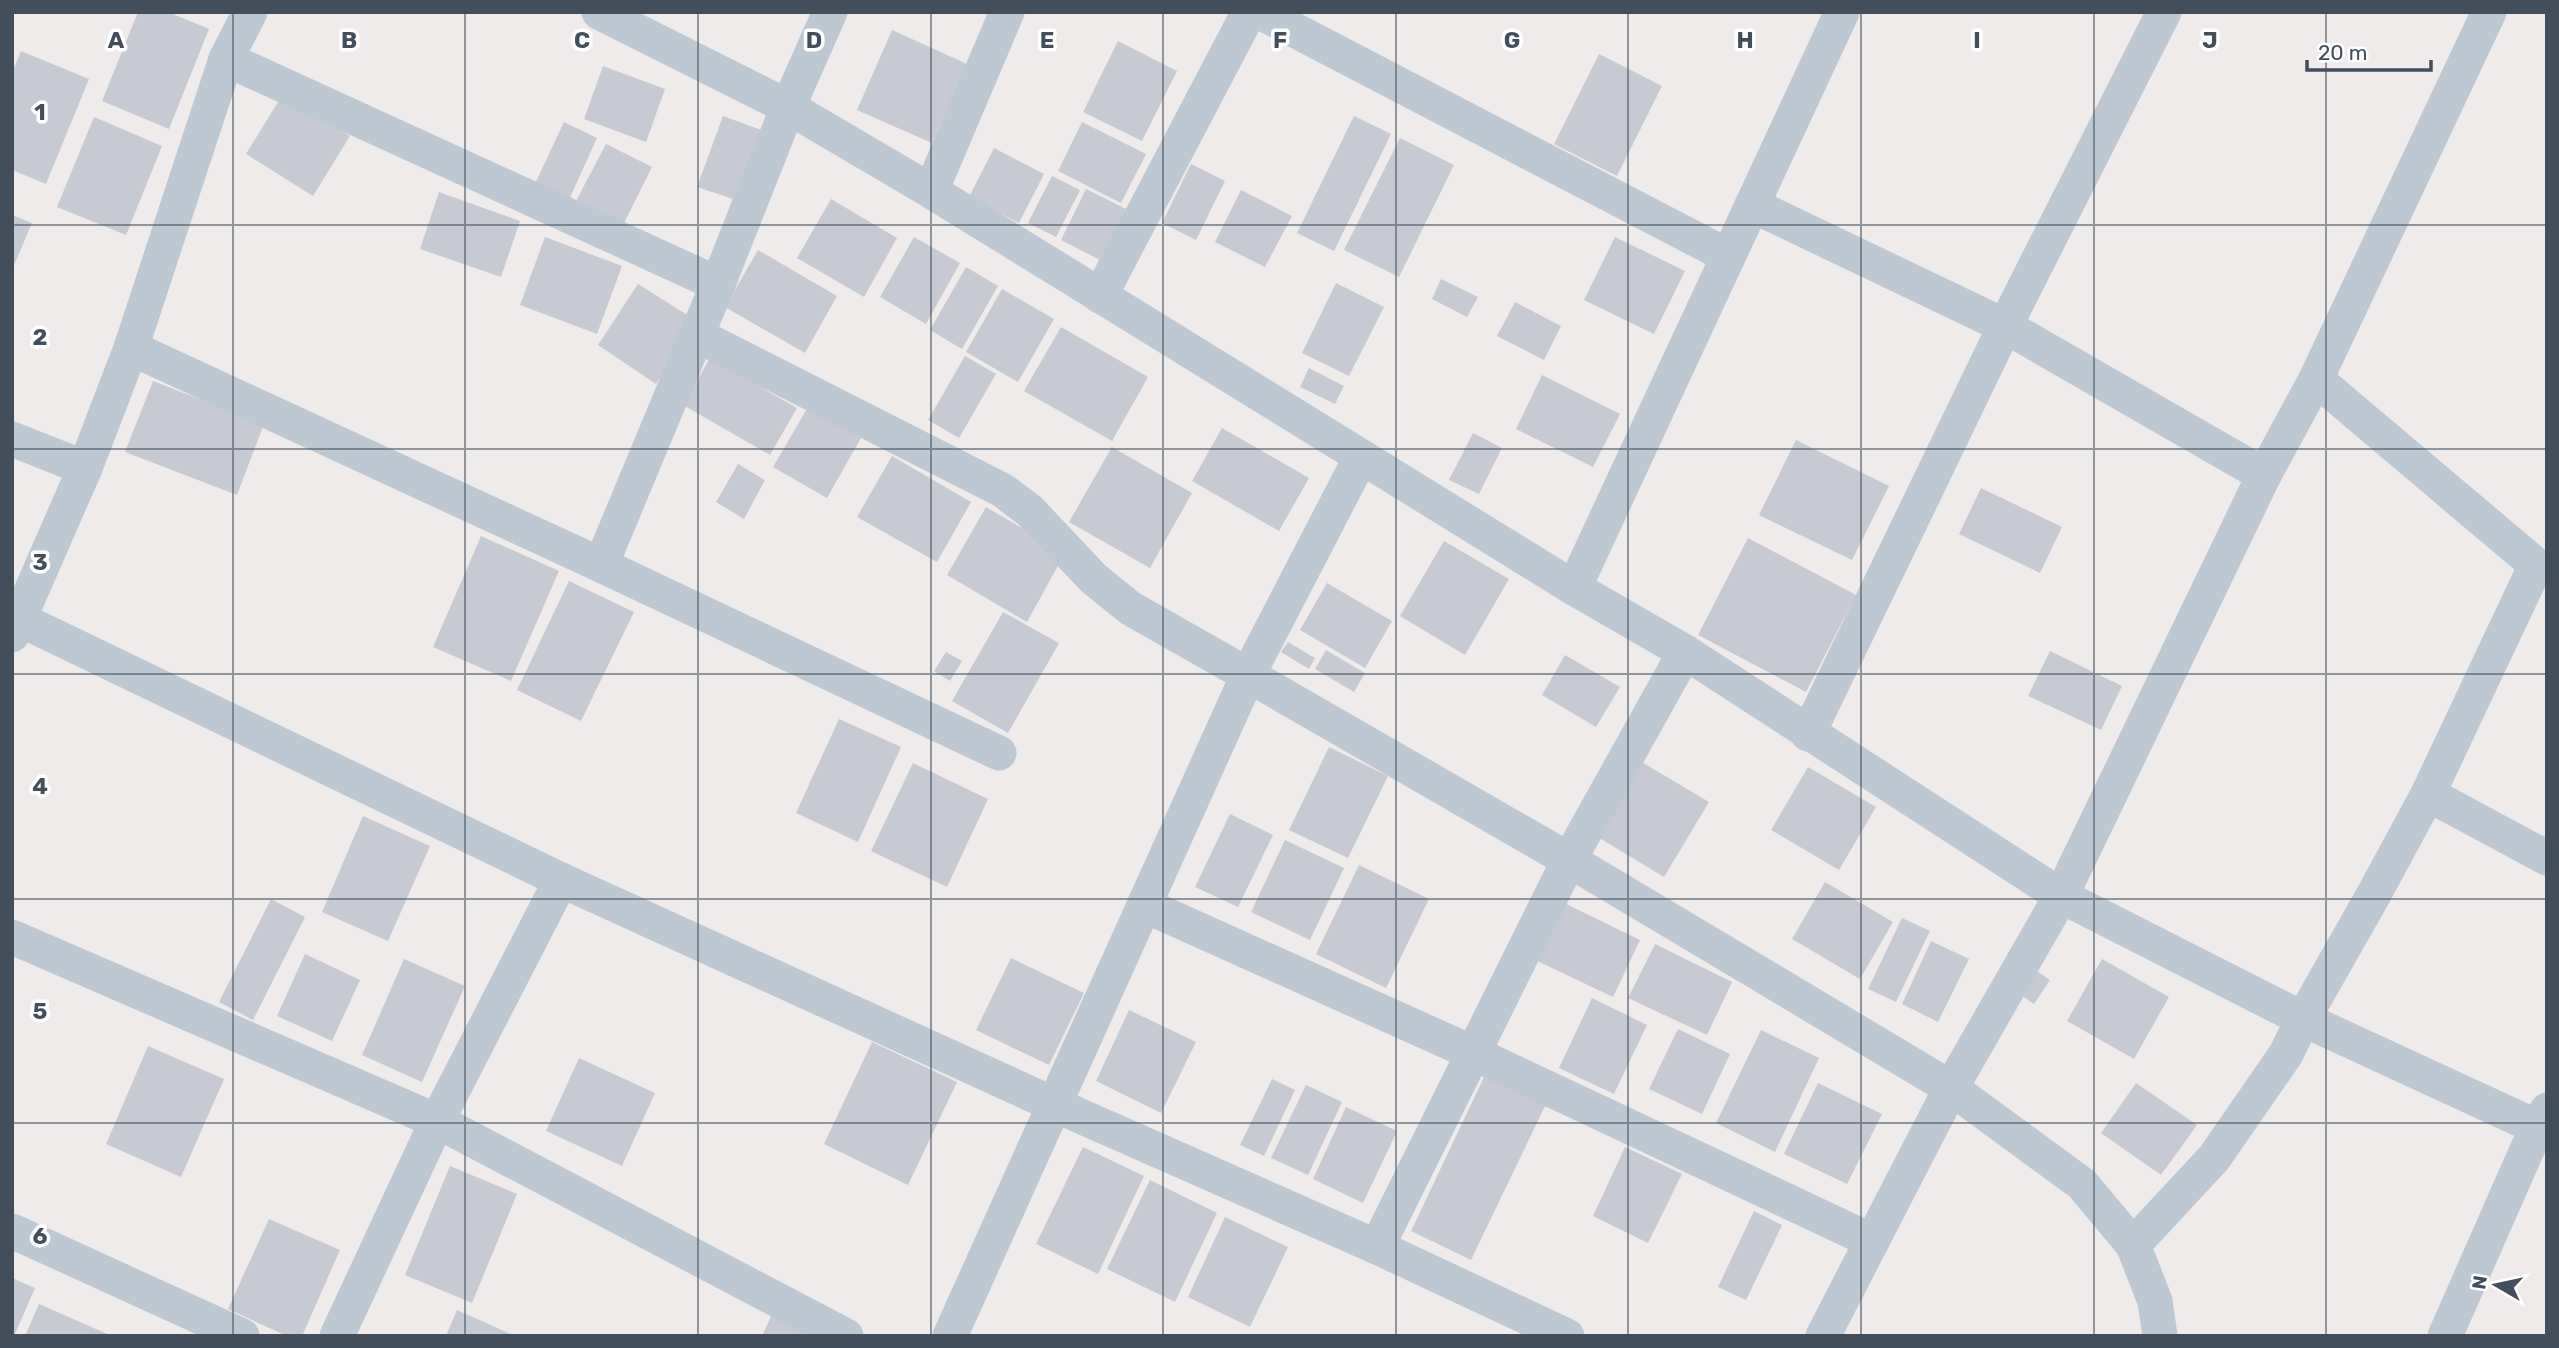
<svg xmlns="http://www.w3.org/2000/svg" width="2559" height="1348" font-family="Rubik,sans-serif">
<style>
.building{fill:#c7cad2}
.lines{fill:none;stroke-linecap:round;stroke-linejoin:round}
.street{stroke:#bdc8d3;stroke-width:35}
.grid{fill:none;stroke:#424e5b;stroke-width:2;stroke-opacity:0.55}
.grid-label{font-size:23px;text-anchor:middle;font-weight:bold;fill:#424e5b;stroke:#fff;stroke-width:7;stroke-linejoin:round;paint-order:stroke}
</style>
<rect width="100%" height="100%" fill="#efebeb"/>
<!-- building -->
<g class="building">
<path d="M138 12H168L209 29 169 129 102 101Z"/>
<path d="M892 30 967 64 932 143 857 110Z"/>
<path d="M1118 41 1177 71 1142 141 1083 112Z"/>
<path d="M21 51 89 79 46 184 12 170V73Z"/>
<path d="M1599 54 1662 86 1617 176 1554 144Z"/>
<path d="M603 66 665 89 646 142 584 119Z"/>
<path d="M283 94 350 136 313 196 246 154Z"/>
<path d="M723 116 764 131 739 201 697 187Z"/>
<path d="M1354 116 1391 134 1334 251 1297 233Z"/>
<path d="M94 117 162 146 126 235 57 207Z"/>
<path d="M564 122 597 138 567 204 533 188Z"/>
<path d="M1082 122 1146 154 1121 203 1058 171Z"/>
<path d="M1400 138 1454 165 1399 277 1344 250Z"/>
<path d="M606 144 652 167 622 227 575 203Z"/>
<path d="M994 148 1044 174 1019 223 969 197Z"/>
<path d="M1191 164 1225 181 1196 240 1162 223Z"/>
<path d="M1052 176 1080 190 1056 237 1028 223Z"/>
<path d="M1086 189 1128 210 1102 261 1061 240Z"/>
<path d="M1241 190 1292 216 1265 267 1215 242Z"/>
<path d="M439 192 520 221 501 277 420 249Z"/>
<path d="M831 199 897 238 864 297 797 258Z"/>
<path d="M12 215 32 223 12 270Z"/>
<path d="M545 237 622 266 597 334 520 305Z"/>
<path d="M914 237 960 263 926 324 880 297Z"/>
<path d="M1615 237 1685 271 1654 334 1584 300Z"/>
<path d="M758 250 837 296 805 353 725 307Z"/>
<path d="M966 267 998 286 962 349 930 330Z"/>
<path d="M1441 279 1478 297 1467 317 1432 299Z"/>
<path d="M1336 283 1384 307 1349 376 1302 353Z"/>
<path d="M638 284 697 321 656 384 598 345Z"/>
<path d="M1002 289 1054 319 1018 382 966 352Z"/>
<path d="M1515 302 1561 326 1544 360 1497 336Z"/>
<path d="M1061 327 1148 377 1112 441 1024 391Z"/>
<path d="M965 356 996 374 959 438 928 420Z"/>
<path d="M710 358 797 408 770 455 683 405Z"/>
<path d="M1309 368 1344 386 1335 404 1300 387Z"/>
<path d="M1542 375 1620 414 1593 467 1516 429Z"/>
<path d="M153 381 264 424 237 495 125 452Z"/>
<path d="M808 407 861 438 827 498 773 467Z"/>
<path d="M1222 428 1309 478 1279 531 1192 481Z"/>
<path d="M1473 433 1502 448 1479 494 1449 480Z"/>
<path d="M1796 440 1889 486 1852 560 1759 515Z"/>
<path d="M1112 447 1192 493 1150 568 1069 522Z"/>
<path d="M892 456 971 502 937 562 857 517Z"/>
<path d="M738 464 765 480 744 519 716 502Z"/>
<path d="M1981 488 2062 527 2040 573 1959 534Z"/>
<path d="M986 507 1065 553 1027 622 947 575Z"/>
<path d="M481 536 559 571 511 681 433 647Z"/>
<path d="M1748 538 1856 595 1806 692 1698 635Z"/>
<path d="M1444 541 1509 579 1465 655 1400 616Z"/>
<path d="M569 581 634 612 581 721 517 690Z"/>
<path d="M1327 583 1392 621 1365 668 1300 630Z"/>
<path d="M1003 612 1059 643 1008 733 952 701Z"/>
<path d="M1288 642 1315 658 1309 669 1281 652Z"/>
<path d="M1326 650 1365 673 1354 692 1315 669Z"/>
<path d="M2050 651 2122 686 2101 730 2028 696Z"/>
<path d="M946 652 962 661 950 681 934 671Z"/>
<path d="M1565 655 1620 687 1596 727 1542 695Z"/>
<path d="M839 719 901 747 858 842 796 813Z"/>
<path d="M1329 747 1388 776 1348 858 1289 830Z"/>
<path d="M1640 761 1709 802 1664 877 1596 836Z"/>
<path d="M913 763 988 799 947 887 871 851Z"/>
<path d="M1808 767 1876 807 1839 870 1771 830Z"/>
<path d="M1230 814 1273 835 1238 907 1195 887Z"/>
<path d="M363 816 430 846 388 941 322 912Z"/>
<path d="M1285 840 1344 868 1310 940 1251 912Z"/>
<path d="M1359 865 1429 899 1386 988 1316 954Z"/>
<path d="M1825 882 1893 922 1860 979 1792 939Z"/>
<path d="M271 899 305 917 253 1020 219 1002Z"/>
<path d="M1558 900 1640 940 1613 997 1531 958Z"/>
<path d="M1902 918 1930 931 1896 1002 1868 989Z"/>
<path d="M1931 941 1969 959 1938 1022 1902 1004Z"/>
<path d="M1655 944 1732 982 1707 1035 1628 998Z"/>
<path d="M305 954 360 980 332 1041 277 1016Z"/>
<path d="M1011 958 1084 993 1049 1065 976 1030Z"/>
<path d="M404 959 465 986 422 1082 362 1055Z"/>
<path d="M2102 959 2169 997 2134 1059 2067 1021Z"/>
<path d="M2031 967 2050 980 2034 1004 2015 991Z"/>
<path d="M1592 998 1647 1025 1614 1094 1559 1068Z"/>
<path d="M1129 1010 1196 1042 1161 1113 1096 1081Z"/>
<path d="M1678 1029 1730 1054 1702 1114 1649 1089Z"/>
<path d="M1761 1030 1819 1058 1775 1152 1716 1123Z"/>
<path d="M872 1042 957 1082 908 1185 824 1144Z"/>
<path d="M148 1046 224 1079 181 1177 106 1144Z"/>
<path d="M579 1058 655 1093 622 1166 546 1131Z"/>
<path d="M1485 1075 1546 1104 1471 1260 1411 1231Z"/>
<path d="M1272 1079 1295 1090 1264 1156 1240 1145Z"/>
<path d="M1818 1083 1882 1114 1847 1184 1784 1154Z"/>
<path d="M2136 1083 2197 1125 2161 1175 2101 1133Z"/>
<path d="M1306 1085 1342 1102 1308 1175 1271 1158Z"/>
<path d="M1346 1107 1397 1131 1363 1203 1313 1179Z"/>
<path d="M1083 1147 1144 1176 1098 1274 1036 1244Z"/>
<path d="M1625 1147 1682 1174 1648 1243 1593 1216Z"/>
<path d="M450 1166 517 1194 472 1303 405 1275Z"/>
<path d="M1150 1180 1217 1213 1175 1302 1107 1269Z"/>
<path d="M1754 1211 1782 1225 1746 1300 1718 1287Z"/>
<path d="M1225 1217 1288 1247 1250 1327 1188 1297Z"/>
<path d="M269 1219 340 1250 302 1336H287L228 1309Z"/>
<path d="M12 1278 35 1288 14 1336H12Z"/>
<path d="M39 1304 112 1336H25Z"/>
<path d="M457 1310 515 1336H446Z"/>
<path d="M772 1314 818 1336H762Z"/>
</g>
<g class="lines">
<!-- street -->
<g class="street">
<path d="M599 12 788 107 931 191"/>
<path d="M1007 12 931 191 1574 588 1842 12"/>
<path d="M1260 12 1728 256"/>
<path d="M226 59 718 284"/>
<path d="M1752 205 2005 326 2264 475"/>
<path d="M1100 296 1249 12"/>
<path d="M697 335 1002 490 1029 510 1093 578 1130 608 1248 675 950 1336"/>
<path d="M131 348 601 565 999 753"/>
<path d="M12 439 85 468"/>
<path d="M1361 457 1248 675 1569 860 1951 1088 2061 896 2264 475 2316 379 2489 12"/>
<path d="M601 565 718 284 788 107 830 12"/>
<path d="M1574 588 1685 652 2061 896 2303 1019 2537 1127"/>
<path d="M19 619 561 880 1053 1104 1377 1247 1567 1336"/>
<path d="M12 635 85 468 131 348 226 59 250 12"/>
<path d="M1808 734 2005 326 2164 12"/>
<path d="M2428 794 2547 858"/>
<path d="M1144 905 1473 1053 1872 1241"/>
<path d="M12 937 437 1121 846 1336"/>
<path d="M12 1231 242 1336"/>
<path d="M2133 1245 2214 1158 2286 1054 2303 1019 2374 894 2428 794 2536 565 2316 379"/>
<path d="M1377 1247 1569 860 1685 652"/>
<path d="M337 1336 437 1121 561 880"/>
<path d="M1823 1336 1951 1088 2082 1184 2133 1245 2155 1301 2160 1336"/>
<path d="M2445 1336 2537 1127 2547 1110"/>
</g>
</g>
<!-- grid -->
<path class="grid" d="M233 12V1336M465 12V1336M698 12V1336M931 12V1336M1163 12V1336M1396 12V1336M1628 12V1336M1861 12V1336M2094 12V1336M2326 12V1336M12 225H2547M12 449H2547M12 674H2547M12 899H2547M12 1123H2547"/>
<g class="grid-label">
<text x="116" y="48">A</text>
<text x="349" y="48">B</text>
<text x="582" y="48">C</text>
<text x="814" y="48">D</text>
<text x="1047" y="48">E</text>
<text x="1280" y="48">F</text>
<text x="1512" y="48">G</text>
<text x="1745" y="48">H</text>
<text x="1977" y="48">I</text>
<text x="2210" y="48">J</text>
<text x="40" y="120">1</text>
<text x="40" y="345">2</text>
<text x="40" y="570">3</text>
<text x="40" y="794">4</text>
<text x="40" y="1019">5</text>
<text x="40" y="1244">6</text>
</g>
<!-- border -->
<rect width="2559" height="1348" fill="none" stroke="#424e5b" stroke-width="28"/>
<!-- north arrow -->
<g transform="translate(2496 1285) rotate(279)" stroke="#ffffff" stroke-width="5" paint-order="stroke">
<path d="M0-5L12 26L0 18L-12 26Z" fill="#424e5b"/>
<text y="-10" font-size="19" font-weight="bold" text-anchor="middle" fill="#424e5b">N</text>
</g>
<!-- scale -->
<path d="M2307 60v10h124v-10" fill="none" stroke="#424e5b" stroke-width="3.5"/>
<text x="2318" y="60" font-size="21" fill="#424e5b" stroke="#ffffff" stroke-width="5" paint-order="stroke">20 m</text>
</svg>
